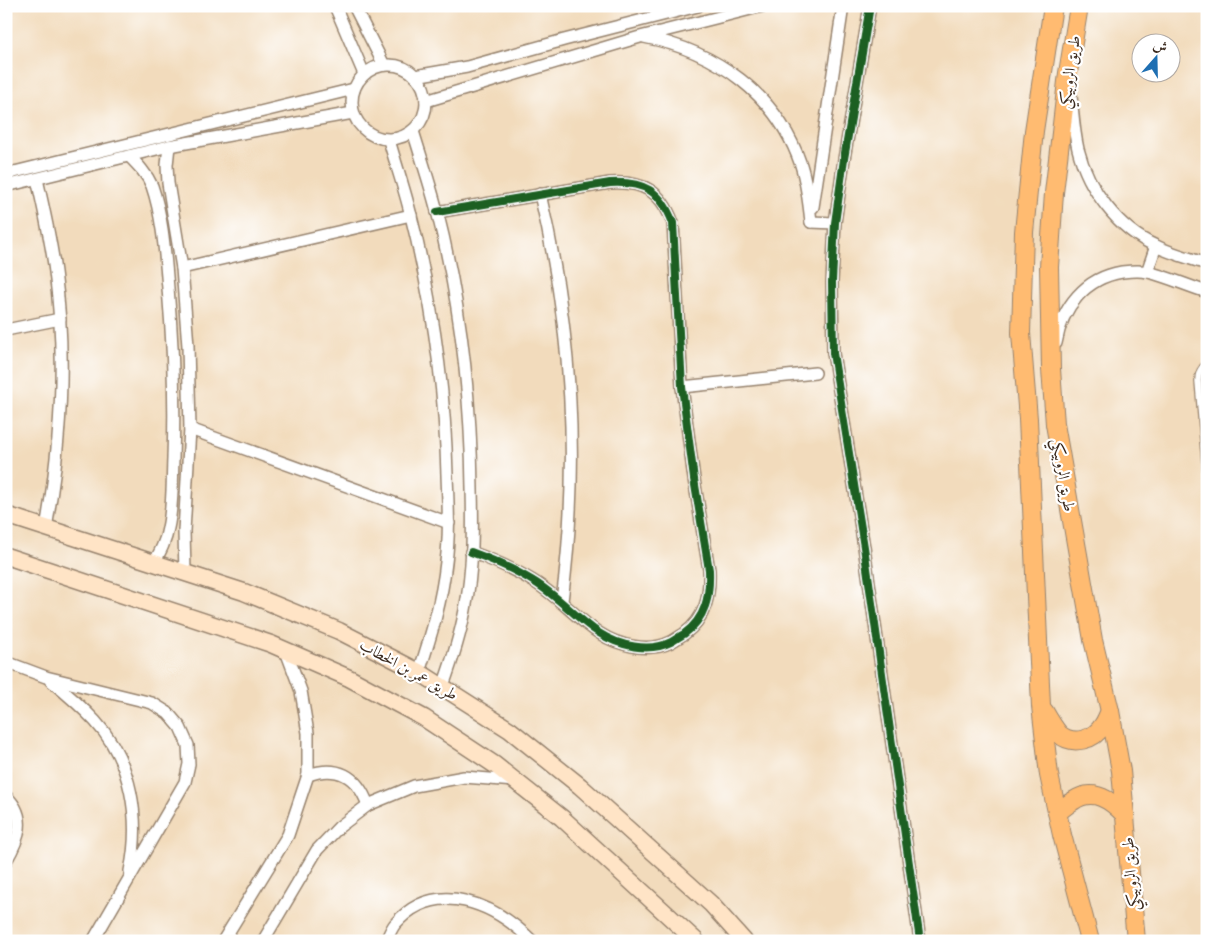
<svg xmlns="http://www.w3.org/2000/svg" width="1213" height="947" font-family="'IM FELL French Canon',Amiri,serif">
<style>
.lines{fill:none;stroke-linecap:round;stroke-linejoin:round}
.lane-casing{stroke:#96826d;stroke-width:8}
.street-casing{stroke:#96826d;stroke-width:14}
.secondary-casing{stroke:#96826d;stroke-width:19}
.primary-casing{stroke:#96826d;stroke-width:20}
.lane{stroke:#fff;stroke-width:5.5}
.street{stroke:#fff;stroke-width:11}
.secondary{stroke:#ffe4c6;stroke-width:16}
.primary{stroke:#ffbb71;stroke-width:18}
.cycleway-casing{stroke:#fff;stroke-width:11}
.cycleway{stroke:#1b5e20;stroke-width:8}
.labels{text-anchor:middle;stroke-width:4.5;stroke-linejoin:round;paint-order:stroke}
.street-label{font-size:16px;fill:#3b2a1e;stroke:#fff}
</style>
<rect width="100%" height="100%" fill="#fff"/>
<filter id="ink" filterUnits="userSpaceOnUse"><feTurbulence type="fractalNoise" baseFrequency=".02" numOctaves="2"/><feDisplacementMap in="SourceGraphic" scale="10" xChannelSelector="R" yChannelSelector="G"/><feConvolveMatrix kernelMatrix="1 2 1 2 8 2 1 2 1" color-interpolation-filters="sRGB"/></filter>
<filter id="wash" filterUnits="userSpaceOnUse"><feTurbulence type="fractalNoise" baseFrequency=".0096" numOctaves="4" result="noise"/><feDisplacementMap in="SourceGraphic" scale="20" xChannelSelector="R" yChannelSelector="G"/><feGaussianBlur stdDeviation="1.12" result="paint"/><feColorMatrix in="noise" values="0 0 0 0 0 0 0 0 0 0 0 0 0 0 0 0 0 1.4 0 .05"/><feComposite in="paint" operator="in"/></filter>
<g filter="url(#wash)">
<rect width="100%" height="100%" fill="#f2dbbc"/>
</g>
<g filter="url(#ink)">
<g class="lines">
<defs>
<path id="lane" d="M1207 363C1200 368 1198 373 1198 381L1207 487"/>
<g id="street">
<path d="M335 6 364 74"/>
<path d="M354 6 384 65"/>
<path d="M870 6 844 159 835 223 832 282 833 353 864 547 920 941"/>
<path d="M644 37C716 51 777 94 801 165 807 184 809 203 811 222"/>
<circle cx="389" cy="102" r="37"/>
<path d="M415 76 467 67 564 40 698 6"/>
<path d="M1071 96C1073 114 1074 132 1078 149 1088 189 1118 229 1156 246 1172 254 1190 258 1207 264"/>
<path d="M426 101 640 37 763 6"/>
<path d="M413 131C421 157 430 184 437 211 460 301 471 396 472 489 473 529 473 570 465 610 460 636 452 661 443 686"/>
<path d="M389 140C396 165 405 190 411 216 432 300 445 388 447 475 448 504 450 533 446 562 442 600 431 636 419 672"/>
<path d="M169 146 167 165 168 183 182 268 188 346 190 429 184 531 185 573"/>
<path d="M129 156C138 165 147 174 152 186 163 218 165 255 168 288 173 345 175 402 173 459 172 482 173 506 168 528 166 541 160 552 154 563"/>
<path d="M6 174 354 89"/>
<path d="M37 179C44 210 51 240 55 272 67 358 61 443 46 528"/>
<path d="M6 186 169 146 353 113"/>
<path d="M540 194C572 330 580 462 562 601"/>
<path d="M813 207 843 6"/>
<path d="M437 212 610 183C644 181 661 191 673 223L682 387 694 479 709 570C710 596 706 618 684 634 680 636 675 640 671 642 649 653 619 646 599 633 576 618 558 596 533 581 514 569 493 560 471 552"/>
<path d="M811 222 835 223"/>
<path d="M182 268 411 215"/>
<path d="M1147 272 1156 246"/>
<path d="M6 330 60 319"/>
<path d="M1056 343C1062 307 1085 278 1122 272 1130 271 1140 270 1148 272 1168 277 1188 286 1207 292"/>
<path d="M682 387 815 373"/>
<path d="M190 429 449 523"/>
<path d="M6 662 46 677 152 703 168 713 180 727 188 745 189 764 185 782 93 941"/>
<path d="M50 680C66 693 81 706 95 721 132 761 141 820 130 871"/>
<path d="M308 775C337 765 357 775 368 805"/>
<path d="M6 796C28 817 19 839 6 861"/>
<path d="M223 941 288 835 308 775V733L301 691 286 651"/>
<path d="M263 941 317 850 339 827 368 805 414 786 464 777 515 781"/>
<path d="M386 941C389 935 391 929 395 924 436 877 495 904 532 941"/>
</g>
<g id="secondary">
<path d="M6 515 244 592 339 631 419 672 510 730 580 786 711 904 744 941"/>
<path d="M6 556 271 644 349 678 424 718 495 765 562 818 696 941"/>
</g>
<g id="primary">
<path d="M1053 6 1034 131 1024 232 1021 333 1028 419 1041 706 1049 775 1062 835 1090 941"/>
<path d="M1079 6 1068 73 1054 193 1049 267 1051 369 1055 424 1093 640 1110 711 1121 771 1136 941"/>
<path d="M1044 711C1048 718 1053 727 1059 734 1073 746 1094 740 1103 725 1106 721 1108 715 1110 711"/>
<path d="M1057 812C1064 809 1067 804 1073 801 1093 787 1111 800 1125 815"/>
</g>
</defs>
<!-- lane casing -->
<use href="#lane" class="lane-casing"/>
<!-- street casing -->
<use href="#street" class="street-casing"/>
<!-- secondary casing -->
<use href="#secondary" class="secondary-casing"/>
<!-- primary casing -->
<use href="#primary" class="primary-casing"/>
<!-- lane -->
<use href="#lane" class="lane"/>
<!-- street -->
<use href="#street" class="street"/>
<!-- secondary -->
<use href="#secondary" class="secondary"/>
<!-- primary -->
<use href="#primary" class="primary"/>
<defs>
<g id="cycleway">
<path d="M870 6 844 159 835 223 832 282 833 353 864 547 920 941"/>
<path d="M437 212 610 183C644 181 661 191 673 223L682 387 694 479 709 570C710 596 706 618 684 634 680 636 675 640 671 642 649 653 619 646 599 633 576 618 558 596 533 581 514 569 493 560 471 552"/>
</g>
</defs>
<!-- cycleway casing -->
<use href="#cycleway" class="cycleway-casing"/>
<!-- cycleway -->
<use href="#cycleway" class="cycleway"/>
</g>
</g>
<g class="labels">
<!-- street labels -->
<g class="street-label">
<text transform="translate(1069 72) rotate(-82)" y="6">طريق الروبيكي</text>
<text transform="translate(1064 475) rotate(80)" y="6">طريق الروبيكي</text>
<text transform="translate(409 669) rotate(29)" y="6">طريق عمر بن الخطاب</text>
<text transform="translate(1130 874) rotate(-95)" y="6">طريق الروبيكي</text>
</g>
</g>
<!-- margin -->
<rect width="1213" height="947" fill="none" stroke="#fff" stroke-width="25"/>
<!-- north arrow -->
<g transform="translate(1156 58) rotate(20)"><circle r="24" fill="#ffffff" stroke="#b1aaa5"/>
<path d="M0-4L9 19L0 12L-9 19Z" fill="#1f6fb2"/>
<text y="-8" font-size="14" font-weight="bold" text-anchor="middle" fill="#3b2a1e">ش</text>
</g>
</svg>
